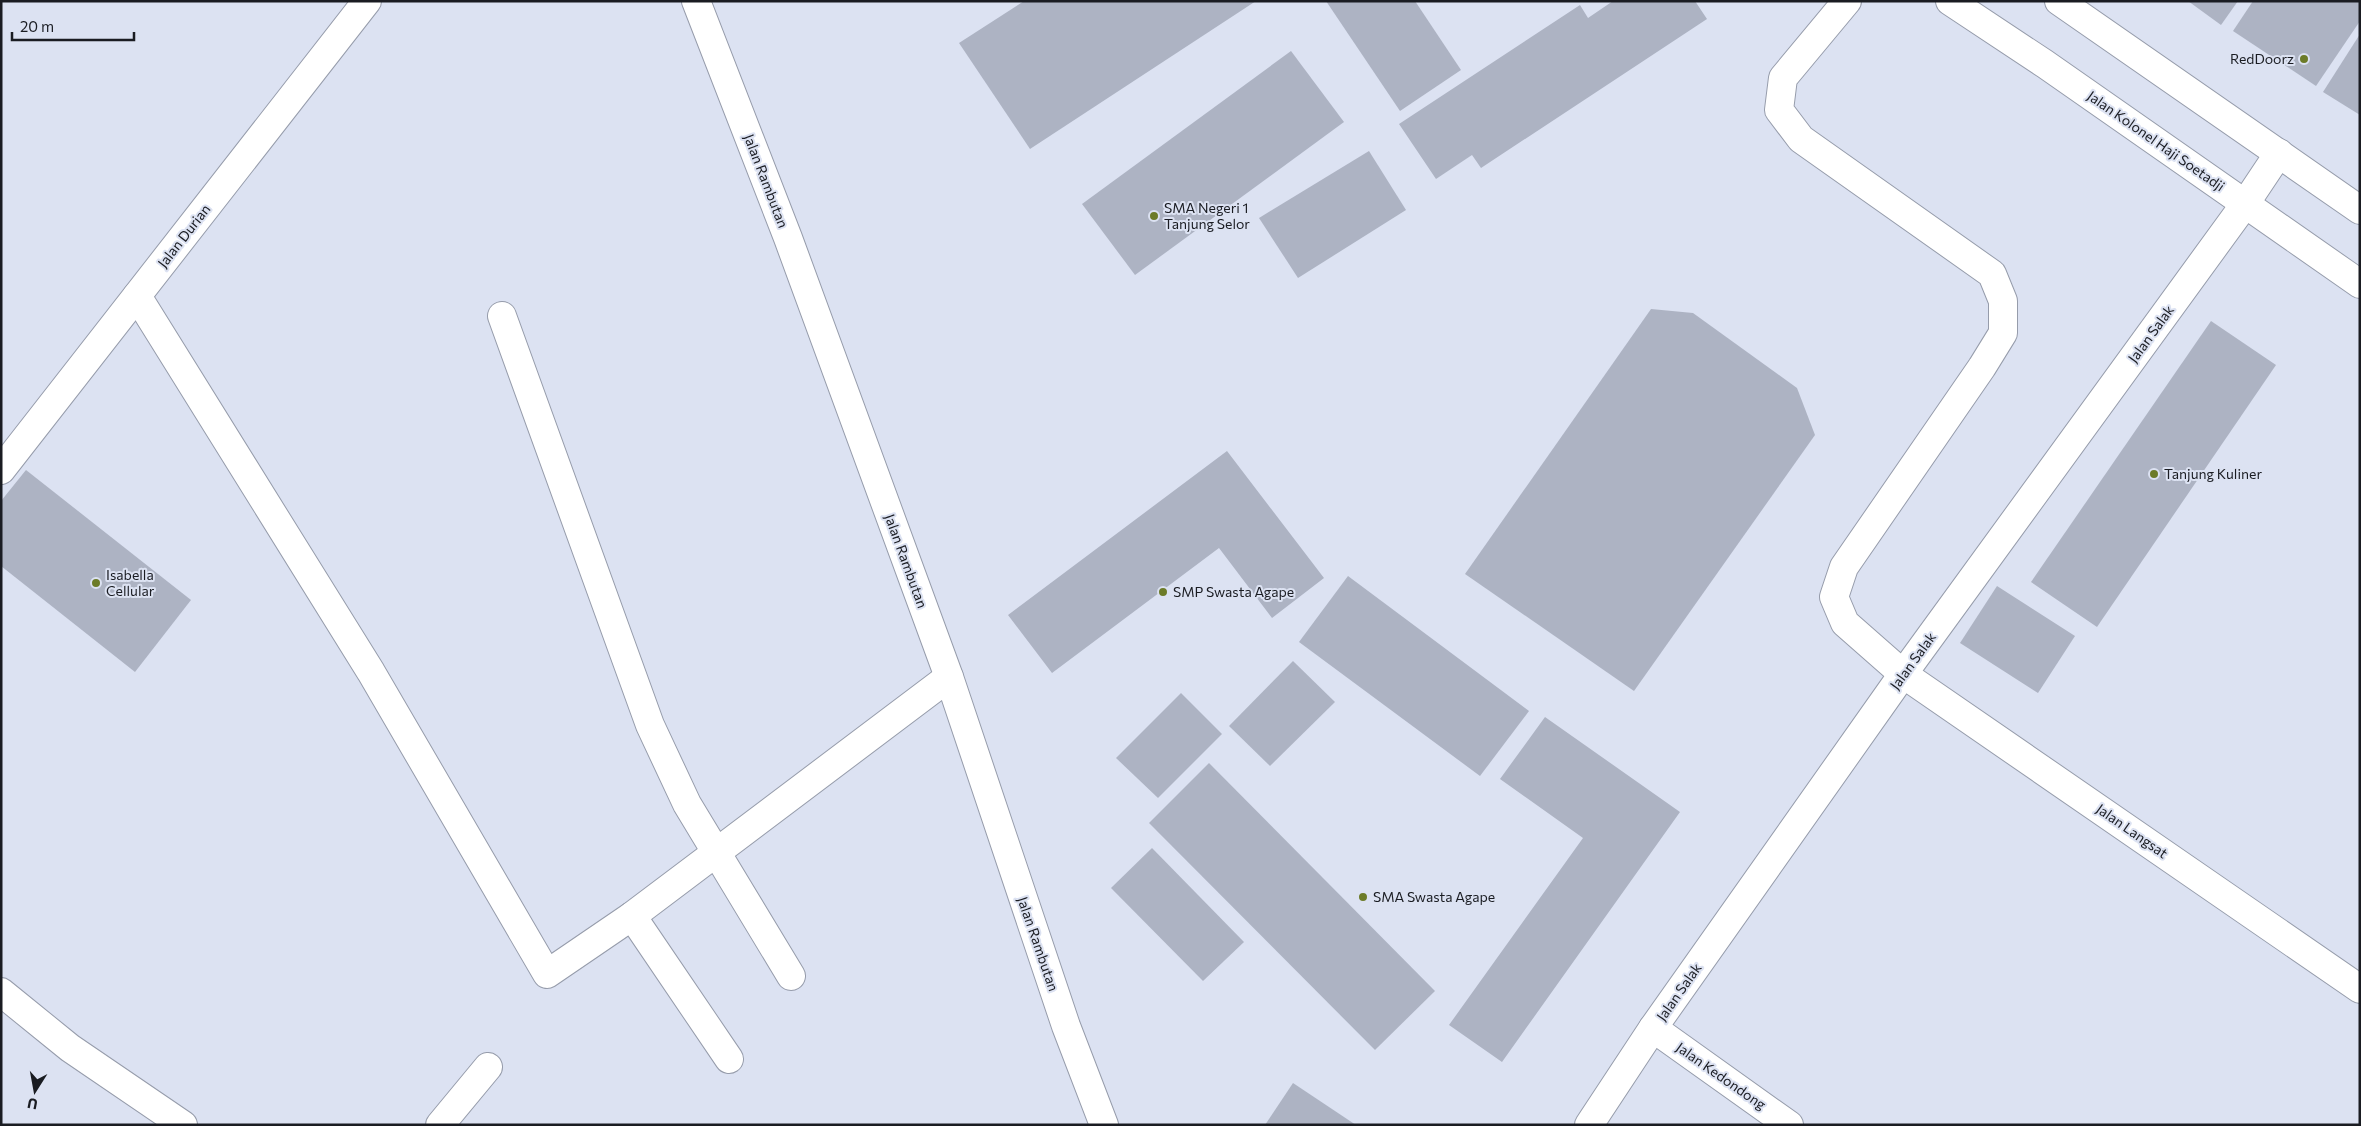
<svg xmlns="http://www.w3.org/2000/svg" width="2361" height="1126" font-family="Commissioner,sans-serif">
<style>
.building{fill:#adb3c3}
.lines{fill:none;stroke-linecap:round;stroke-linejoin:round}
.minor-casing{stroke:#969cab;stroke-width:30}
.major-casing{stroke:#969cab;stroke-width:30}
.highway-casing{stroke:#969cab;stroke-width:30}
.minor{stroke:#fff;stroke-width:28}
.major{stroke:#fff;stroke-width:28}
.highway{stroke:#fff;stroke-width:28}
.poi-dot{fill:#6c7b28;stroke:#dce2f2;stroke-width:2}
.labels{text-anchor:middle;stroke-width:4;stroke-linejoin:round;paint-order:stroke}
.poi-label{font-size:14px;fill:#1a1c22;stroke:#dce2f2;text-anchor:start}
.street-label{font-size:14px;fill:#1a1c22;stroke:#dce2f2}
</style>
<rect width="100%" height="100%" fill="#dce2f2"/>
<!-- building -->
<g class="building">
<path d="M1024 1H1256L1030 149 959 43Z"/>
<path d="M1326 1H1415L1461 70 1400 111Z"/>
<path d="M1613 1H1695L1707 19 1481 168 1472 155 1436 179 1399 124 1580 5 1588 18Z"/>
<path d="M2188 1H2238L2221 25Z"/>
<path d="M2253 1H2360V21L2316 86 2233 31Z"/>
<path d="M2360 34V115L2323 92Z"/>
<path d="M1291 51 1344 122 1135 275 1082 204Z"/>
<path d="M1369 151 1406 210 1298 278 1259 218Z"/>
<path d="M1651 309 1693 313 1797 388 1815 435 1634 691 1465 574Z"/>
<path d="M2211 321 2276 365 2097 627 2031 582Z"/>
<path d="M1227 451 1324 578 1272 618 1219 548 1052 673 1008 615Z"/>
<path d="M26 470 191 600 135 672 1 566V501Z"/>
<path d="M1348 576 1529 711 1480 776 1299 642Z"/>
<path d="M1997 586 2075 636 2038 693 1960 643Z"/>
<path d="M1293 661 1335 702 1270 766 1229 726Z"/>
<path d="M1181 693 1222 734 1158 798 1116 758Z"/>
<path d="M1545 717 1680 812 1502 1062 1449 1025 1583 838 1500 779Z"/>
<path d="M1209 763 1435 991 1375 1050 1149 823Z"/>
<path d="M1152 848 1244 942 1203 981 1111 888Z"/>
<path d="M1293 1083 1356 1125H1265Z"/>
</g>
<g class="lines">
<defs>
<g id="minor">
<path d="M696 1 788 238 949 677 1066 1026 1104 1125"/>
<path d="M1847 1 1783 78 1779 110 1801 139 1992 274 2003 301V333L1982 367 1844 567 1834 597 1845 623 1903 674 2360 989"/>
<path d="M137 296 371 672 547 974 632 916 949 677"/>
<path d="M502 316 650 725 687 804 791 976"/>
<path d="M632 916 729 1059"/>
<path d="M1 992 70 1048 183 1125"/>
<path d="M1653 1028 1789 1125"/>
<path d="M440 1125 488 1067"/>
<path d="M1589 1125 1653 1028 1903 674 2245 204 2279 153"/>
</g>
<path id="major" d="M1 470 367 1"/>
<g id="highway">
<path d="M1950 1 2045 64 2360 284"/>
<path d="M2059 1 2360 210"/>
</g>
</defs>
<!-- minor casing -->
<use href="#minor" class="minor-casing"/>
<!-- major casing -->
<use href="#major" class="major-casing"/>
<!-- highway casing -->
<use href="#highway" class="highway-casing"/>
<!-- minor -->
<use href="#minor" class="minor"/>
<!-- major -->
<use href="#major" class="major"/>
<!-- highway -->
<use href="#highway" class="highway"/>
</g>
<!-- markers -->
<g class="poi-dot">
<circle cx="2304" cy="59" r="5"/>
<circle cx="1154" cy="216" r="5"/>
<circle cx="2154" cy="474" r="5"/>
<circle cx="96" cy="583" r="5"/>
<circle cx="1163" cy="592" r="5"/>
<circle cx="1363" cy="897" r="5"/>
</g>
<g class="labels">
<!-- poi labels -->
<g class="poi-label">
<text x="2294" y="64" text-anchor="end">RedDoorz</text>
<text x="1164" y="213">SMA Negeri 1<tspan x="1164" dy="16">Tanjung Selor</tspan></text>
<text x="2164" y="479">Tanjung Kuliner</text>
<text x="106" y="580">Isabella<tspan x="106" dy="16">Cellular</tspan></text>
<text x="1173" y="597">SMP Swasta Agape</text>
<text x="1373" y="902">SMA Swasta Agape</text>
</g>
<!-- street labels -->
<g class="street-label">
<text transform="translate(2156 141) rotate(35)" y="5">Jalan Kolonel Haji Soetadji</text>
<text transform="translate(766 181) rotate(69)" y="5">Jalan Rambutan</text>
<text transform="translate(184 236) rotate(-52)" y="5">Jalan Durian</text>
<text transform="translate(2151 334) rotate(-54)" y="5">Jalan Salak</text>
<text transform="translate(906 561) rotate(70)" y="5">Jalan Rambutan</text>
<text transform="translate(1913 661) rotate(-54)" y="5">Jalan Salak</text>
<text transform="translate(2132 831) rotate(35)" y="5">Jalan Langsat</text>
<text transform="translate(1038 944) rotate(71)" y="5">Jalan Rambutan</text>
<text transform="translate(1679 992) rotate(-55)" y="5">Jalan Salak</text>
<text transform="translate(1721 1076) rotate(35)" y="5">Jalan Kedondong</text>
</g>
</g>
<!-- border -->
<rect width="2361" height="1126" fill="none" stroke="#1a1c22" stroke-width="5"/>
<!-- north arrow -->
<g transform="translate(35 1091) rotate(191)" stroke="#dce2f2" stroke-width="4" paint-order="stroke">
<path d="M0-4L9 19L0 12L-9 19Z" fill="#1a1c22"/>
<text y="-8" font-size="14" font-weight="bold" text-anchor="middle" fill="#1a1c22">U</text>
</g>
<!-- scale -->
<path d="M12 32v8h122v-8" fill="none" stroke="#1a1c22" stroke-width="2.5"/>
<text x="20" y="32" font-size="15" fill="#1a1c22" stroke="#dce2f2" stroke-width="4" paint-order="stroke">20 m</text>
</svg>
